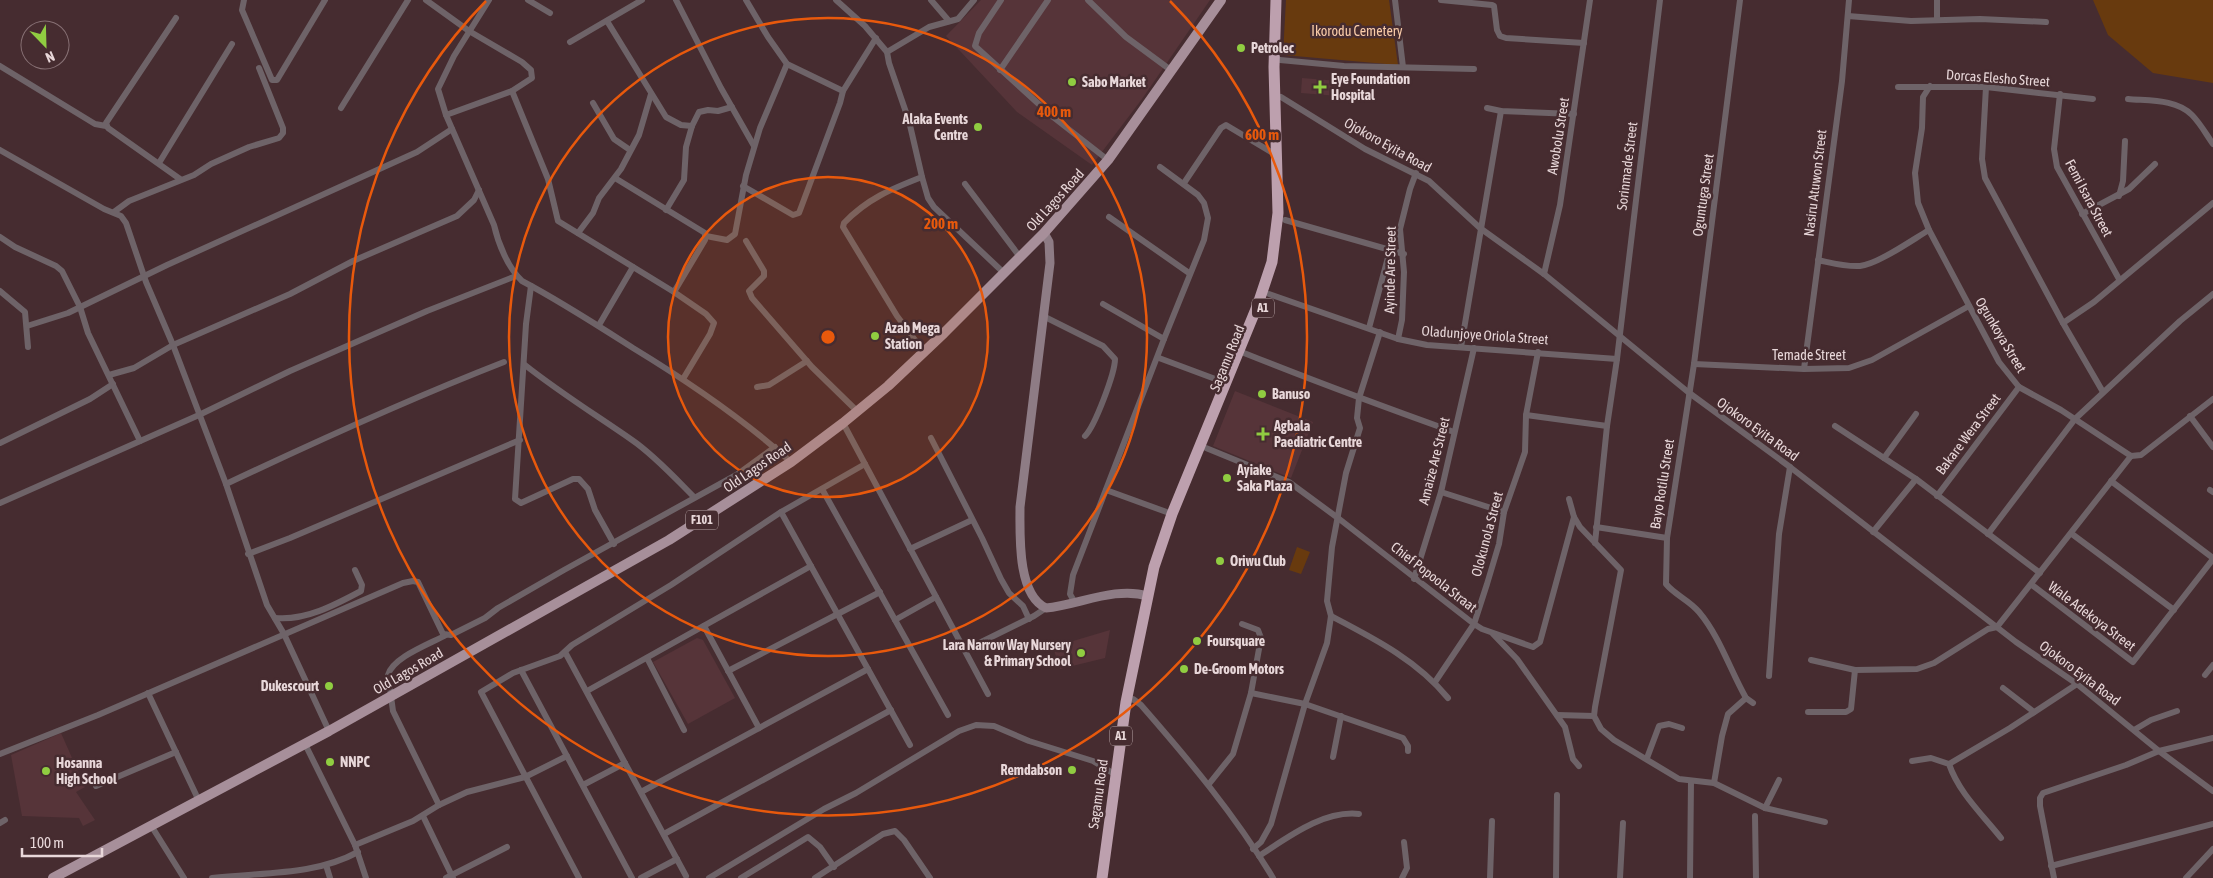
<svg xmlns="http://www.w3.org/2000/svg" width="2213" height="878" font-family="'Asap Condensed',sans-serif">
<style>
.built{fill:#563439}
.green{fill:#683a0e}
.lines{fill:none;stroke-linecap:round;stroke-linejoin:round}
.street{stroke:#6e6368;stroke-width:6}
.secondary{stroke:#8e7c85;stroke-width:9}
.primary{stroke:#a78f9a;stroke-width:10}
.highway{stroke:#bda0ae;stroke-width:11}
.ring{fill:none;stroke:#e8590c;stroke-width:2.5}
.poi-dot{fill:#90cd41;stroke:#462c30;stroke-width:2}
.labels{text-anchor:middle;stroke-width:5;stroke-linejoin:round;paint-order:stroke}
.shield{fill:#462c30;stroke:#b7a4a6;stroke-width:1}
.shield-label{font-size:12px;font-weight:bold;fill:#e8d7d9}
.park-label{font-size:14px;fill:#facca9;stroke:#462c30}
.poi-label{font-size:14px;font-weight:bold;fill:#e8d7d9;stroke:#462c30;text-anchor:start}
.street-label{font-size:14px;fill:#e8d7d9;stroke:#462c30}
.centre{fill:#e8590c;stroke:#462c30;stroke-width:2.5}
.ring-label{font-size:15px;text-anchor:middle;font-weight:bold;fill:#e8590c;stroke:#462c30;stroke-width:5;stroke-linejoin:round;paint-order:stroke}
</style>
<rect width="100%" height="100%" fill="#462c30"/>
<!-- built -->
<g class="built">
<path d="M981 0H1210L1142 99 1092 165 1017 112 946 36Z"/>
<path d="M1302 78 1339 81 1338 96 1301 93Z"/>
<path d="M1235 391 1313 422 1291 478 1213 446Z"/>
<path d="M1110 630 1105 658 1060 669 1053 647Z"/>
<path d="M697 638 703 640 735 698 688 724 653 662Z"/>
<path d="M61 733 85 787 76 792 95 820 83 826 79 818 22 816 11 755Z"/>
</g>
<!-- green -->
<g class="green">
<path d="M1286 0H1389L1398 65 1283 55Z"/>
<path d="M2093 0H2213V83L2153 73 2108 35Z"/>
<path d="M1297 547 1310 552 1301 574 1289 570Z"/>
</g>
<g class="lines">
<!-- street -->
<g class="street">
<path d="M244 0 242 10 272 80H277L325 0"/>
<path d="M426 0 469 31 522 62 531 70 532 78 512 91 446 115"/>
<path d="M489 0 454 56 438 89 446 115 494 225C498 243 508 268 522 281 560 301 597 325 633 348 689 382 742 418 791 462"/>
<path d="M528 0 550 13"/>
<path d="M676 0 721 88 754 146"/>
<path d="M746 0 768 37 787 64 843 91"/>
<path d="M836 0 865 26 887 52 889 63 909 121 922 177C891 189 867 199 844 223L843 227 897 316 924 352"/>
<path d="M931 0 949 21"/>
<path d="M1001 0 979 33 975 46 1053 117 1108 160"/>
<path d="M1088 0 1126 37 1172 71"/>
<path d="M1395 0 1403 67"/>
<path d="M1441 0 1492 5 1494 6 1497 30 1500 36 1506 38 1584 43"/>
<path d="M1740 0 1694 364 1667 538 1666 584C1675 595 1689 600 1699 612 1720 637 1730 670 1746 698L1753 703"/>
<path d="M1937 0V20"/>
<path d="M1848 16 1911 21 1980 19 2046 22"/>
<path d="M176 18 106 123 108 128 180 179"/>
<path d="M607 21 666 117 681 125 692 126"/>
<path d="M570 42 642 0"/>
<path d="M887 52 929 27 958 19 974 0"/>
<path d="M1280 60 1344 66 1474 69"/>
<path d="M0 66 95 124 106 126"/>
<path d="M1000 70 1048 0"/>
<path d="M1930 86 1923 97 1922 128 1915 173 1918 203 1929 230 1999 362 2019 387 2061 410 2131 456"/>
<path d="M1898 87H1986L2093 99"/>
<path d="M1986 87 1982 159 1985 178 2063 323 2103 392"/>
<path d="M512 91 548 179 558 221 674 292 706 314 714 323 710 334 683 379"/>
<path d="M2060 94 2054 149 2057 167 2119 279"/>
<path d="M1281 97 1365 149 1429 181 1480 228 1544 274 1688 392 1790 467 2016 642 2077 684 2159 751 2213 791"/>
<path d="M2128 99C2149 101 2176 99 2192 115 2200 123 2206 134 2213 144"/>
<path d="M593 103 614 139 630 150"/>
<path d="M341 108 408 0"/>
<path d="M1487 108 1501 111 1574 114"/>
<path d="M0 150 104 209 121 216 126 223 146 282 173 345 226 484 267 605 284 634 329 731"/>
<path d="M159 163 232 44"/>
<path d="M922 177 928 198 934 207 1004 273"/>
<path d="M615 178 705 233V240L674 292"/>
<path d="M1184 183 1221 128 1226 125 1276 155"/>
<path d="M965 184 1020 257"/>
<path d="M743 186 793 215 799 213 840 103 843 91 876 38"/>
<path d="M2119 196 2123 181 2125 141"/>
<path d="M666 210 684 180 686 147 692 126 699 112 708 110 718 111 732 107"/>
<path d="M114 212 129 201 194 175 211 164 249 147 279 138 283 133V128L259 68"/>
<path d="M2082 214 2129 189 2155 164"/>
<path d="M1109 217 1189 273"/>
<path d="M1285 220 1404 254"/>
<path d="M578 233 593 213 599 198 621 169 639 135 651 94"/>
<path d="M706 236 727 240 735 234 746 175 760 128 787 64"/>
<path d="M0 237 15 247 56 266 62 271 80 307 88 333 140 441"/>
<path d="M746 241 764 271V276L749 291 752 298 812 367 857 411"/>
<path d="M1818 260C1832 263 1846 267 1860 266 1878 264 1912 240 1929 230"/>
<path d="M1544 274 1560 205 1590 0"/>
<path d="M531 286 526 324 515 499 521 503 573 479H579L588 489 595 510 614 544"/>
<path d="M0 291 25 312 28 347"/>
<path d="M1269 294 1398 339 1427 345 1617 359"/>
<path d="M1103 304 1164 339 1204 240 1208 218 1204 203 1198 195 1160 167"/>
<path d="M1043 316 1103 346 1115 359C1115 373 1095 426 1085 436"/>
<path d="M2063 323 2094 302 2213 203"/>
<path d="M599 325 633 267"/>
<path d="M27 326 68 313 167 265 417 152 452 129"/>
<path d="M1369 328 1390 250 1400 230"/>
<path d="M1398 339 1402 320 1404 272 1400 229 1410 189 1416 173"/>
<path d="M1461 347 1501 111"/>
<path d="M1244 353C1314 381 1384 407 1454 432"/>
<path d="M1159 358 1226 383"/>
<path d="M1694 364 1804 369 1849 368 1872 360 1969 306"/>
<path d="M525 365C559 392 596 415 632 440 654 455 675 478 694 497"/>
<path d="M1804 369 1842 81 1849 0"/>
<path d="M109 375 134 368 173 345 290 294 353 261 457 216 474 200 479 190"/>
<path d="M757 387 769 385 807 361"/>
<path d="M1526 415 1607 426"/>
<path d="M2190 416 2213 447"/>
<path d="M843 423 988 694"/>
<path d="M1835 426 1916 479 2040 573"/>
<path d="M931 438 982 538 1001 579 1009 593 1023 606 1029 619"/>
<path d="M0 443 90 399 113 384"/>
<path d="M1206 448 1289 482 1338 518 1474 624 1482 629 1533 647 1540 642 1574 517"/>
<path d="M2131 456 2141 455 2213 399"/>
<path d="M1884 458 1916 414"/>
<path d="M2111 481 2213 558"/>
<path d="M226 484C317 441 409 399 504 362"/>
<path d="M822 489 948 715"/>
<path d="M1106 490 1172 514"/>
<path d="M2210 490 2213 492"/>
<path d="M1441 492 1504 512"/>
<path d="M1937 496 2019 387"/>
<path d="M1569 499 1574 517 1580 527 1621 570 1595 707 1594 716 1601 729 1614 740 1679 779 1714 783 1765 808 1825 822"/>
<path d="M0 503 199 415 290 371 427 311 516 276"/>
<path d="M781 512 910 745"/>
<path d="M1596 527 1667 538"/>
<path d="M1873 532 1916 479"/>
<path d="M1988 534 2075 419 2180 321 2213 294"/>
<path d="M2072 534 2174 610"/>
<path d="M1595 543 1607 426 1617 359 1660 0"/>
<path d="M910 549 972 520"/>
<path d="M248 554 290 538 520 440"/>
<path d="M1414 579 1441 492 1474 348"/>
<path d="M2032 585 2133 662 2213 559"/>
<path d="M1075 603 1070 594 1073 575 1164 339"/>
<path d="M1331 616C1373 638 1417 660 1448 698"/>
<path d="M275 618C305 621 335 605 361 591L362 585 355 570"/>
<path d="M895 620 936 597"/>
<path d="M704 626 759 728"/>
<path d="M1997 627 2131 456"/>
<path d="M1493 634 1517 659 1565 727 1573 759 1579 766"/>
<path d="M965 650 1034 616 1046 608"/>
<path d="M565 652 686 876"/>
<path d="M647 658 684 730"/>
<path d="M1811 660 1855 670 1917 669 1934 663 1988 629 1997 627"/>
<path d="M521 670 632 878"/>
<path d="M728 671 880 592"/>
<path d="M2205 675 2213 665"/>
<path d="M1769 676 1779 534 1790 467"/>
<path d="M1435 682 1474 624 1487 584 1499 544 1504 512 1525 452 1526 415 1538 352"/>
<path d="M2003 688 2034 712"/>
<path d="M587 691 811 566"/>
<path d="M148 693 199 801"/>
<path d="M1251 693 1305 704 1403 738 1408 746V751"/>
<path d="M1126 702 1133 699 1141 705C1189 760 1235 815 1273 878"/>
<path d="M1808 712H1846L1851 709 1855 670"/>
<path d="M1557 715 1594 716"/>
<path d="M2134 730 2151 720 2177 711"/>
<path d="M305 744 355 845 366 878"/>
<path d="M0 754 98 715 403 583 413 581 418 582 443 634 451 635 485 618 498 608 564 570 738 474 775 447"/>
<path d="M1333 757 1341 716"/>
<path d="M1647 758 1659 726 1669 724 1682 728"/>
<path d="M1912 761 1931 758 1949 764C1959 793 1982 814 2001 838"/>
<path d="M1949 764 2010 728 2077 684"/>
<path d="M1714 783 1722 736 1728 714 1746 698"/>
<path d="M1209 784 1233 754 1251 693 1261 638 1258 630 1242 624"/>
<path d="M583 785 625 763"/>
<path d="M96 786 176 752"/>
<path d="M641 792 868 669"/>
<path d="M439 805 393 711 388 675C393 657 430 644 446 635"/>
<path d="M1765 808 1779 780"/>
<path d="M423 816 453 878"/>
<path d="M1755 816 1756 878"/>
<path d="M0 823 5 820"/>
<path d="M152 827 184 878"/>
<path d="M664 834 891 710"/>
<path d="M355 845 413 821 439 805 467 792 525 777 567 756"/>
<path d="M1253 849 1261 842 1271 824 1305 704 1327 643 1331 616 1327 601 1332 547 1346 473 1360 428 1357 418 1359 398 1380 332"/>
<path d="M1259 856C1287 838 1323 810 1359 814"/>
<path d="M326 865 330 878"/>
<path d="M2051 866 2213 824"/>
<path d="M212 878C261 872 314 876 358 852"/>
<path d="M446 878 507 847"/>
<path d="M579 878 481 692 513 673 560 656 572 645 671 585 781 512 865 464"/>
<path d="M641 878 677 859"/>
<path d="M709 878 824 809 856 793 959 731 976 725 994 726 1029 741 1093 761 1116 775"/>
<path d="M741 878 808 837 820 847 834 867"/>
<path d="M815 878 883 834 895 831 904 840 930 878"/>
<path d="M1402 878 1407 868 1404 842"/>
<path d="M1490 878 1492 821"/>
<path d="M1556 878 1557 795"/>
<path d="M1620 878 1623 823"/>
<path d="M1690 878 1691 781"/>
<path d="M2054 878 2040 806V798L2043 793 2126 765 2159 751 2213 738"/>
<path d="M2186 878 2213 849"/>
</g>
<!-- secondary -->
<path class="secondary" d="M1044 233 1049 242 1050 263 1020 507C1020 534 1017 595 1046 608 1079 605 1115 586 1148 596"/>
<!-- primary -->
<path class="primary" d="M53 878 329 731 669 540 791 462 843 423 888 386 944 333 1044 233 1108 160 1221 0"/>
<!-- highway -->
<path class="highway" d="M1102 878 1126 702 1154 567 1172 514 1258 304 1272 262 1278 213 1274 67 1276 0"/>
</g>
<!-- distance rings -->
<circle cx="828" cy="337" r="160" fill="#e8590c" fill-opacity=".12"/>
<g class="ring">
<circle cx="828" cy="337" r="160"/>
<circle cx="828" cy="337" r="319"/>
<path d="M1170 1A479 479 0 1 1 486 1"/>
</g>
<!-- markers -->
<g class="poi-dot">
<circle cx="1241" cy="48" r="5"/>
<circle cx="1072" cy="82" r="5"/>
<path d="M1317.5 79.5h5v5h5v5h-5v5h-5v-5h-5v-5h5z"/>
<circle cx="978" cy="127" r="5"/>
<circle cx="875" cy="336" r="5"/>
<circle cx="1262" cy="394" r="5"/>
<path d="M1260.5 426.5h5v5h5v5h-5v5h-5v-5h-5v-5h5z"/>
<circle cx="1227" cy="478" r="5"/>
<circle cx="1220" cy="561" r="5"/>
<circle cx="1197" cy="641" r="5"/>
<circle cx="1081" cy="653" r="5"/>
<circle cx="1184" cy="669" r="5"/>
<circle cx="329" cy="686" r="5"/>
<circle cx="330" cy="762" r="5"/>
<circle cx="1072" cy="770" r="5"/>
<circle cx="46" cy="771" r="5"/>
</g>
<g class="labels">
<!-- shield labels -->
<g class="shield">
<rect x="1252" y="298.5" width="22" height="19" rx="4"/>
<rect x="686" y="510.5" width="32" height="19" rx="4"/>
<rect x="1110" y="726.5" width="22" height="19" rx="4"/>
</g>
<g class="shield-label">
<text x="1263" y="312">A1</text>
<text x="702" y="524">F101</text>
<text x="1121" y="740">A1</text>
</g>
<!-- park labels -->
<g class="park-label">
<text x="1357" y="36">Ikorodu Cemetery</text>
</g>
<!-- poi labels -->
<g class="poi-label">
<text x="1251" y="53">Petrolec</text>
<text x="1331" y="84">Eye Foundation<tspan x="1331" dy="16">Hospital</tspan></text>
<text x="1082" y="87">Sabo Market</text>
<text x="968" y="124" text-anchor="end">Alaka Events<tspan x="968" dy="16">Centre</tspan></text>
<text x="885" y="333">Azab Mega<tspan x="885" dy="16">Station</tspan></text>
<text x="1272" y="399">Banuso</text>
<text x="1274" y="431">Agbala<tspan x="1274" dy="16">Paediatric Centre</tspan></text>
<text x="1237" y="475">Ayiake<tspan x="1237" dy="16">Saka Plaza</tspan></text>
<text x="1230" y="566">Oriwu Club</text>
<text x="1207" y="646">Foursquare</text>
<text x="1071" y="650" text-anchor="end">Lara Narrow Way Nursery<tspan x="1071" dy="16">&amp; Primary School</tspan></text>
<text x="1194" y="674">De-Groom Motors</text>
<text x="319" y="691" text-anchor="end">Dukescourt</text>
<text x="340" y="767">NNPC</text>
<text x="56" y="768">Hosanna<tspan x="56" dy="16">High School</tspan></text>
<text x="1062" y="775" text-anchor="end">Remdabson</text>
</g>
<!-- street labels -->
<g class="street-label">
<text transform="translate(1998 78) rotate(4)" y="5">Dorcas Elesho Street</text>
<text transform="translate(1558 136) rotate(-81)" y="5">Awobolu Street</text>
<text transform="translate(1388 145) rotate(29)" y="5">Ojokoro Eyita Road</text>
<text transform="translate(1627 166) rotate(-83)" y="5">Sorinmade Street</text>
<text transform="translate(1815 183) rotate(-83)" y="5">Nasiru Atuwon Street</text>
<text transform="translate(1703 195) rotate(-82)" y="5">Oguntuga Street</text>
<text transform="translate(2089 198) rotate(62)" y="5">Femi Isara Street</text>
<text transform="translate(1055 200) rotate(-48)" y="5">Old Lagos Road</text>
<text transform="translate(1390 270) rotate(-89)" y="5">Ayinde Are Street</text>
<text transform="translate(1485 335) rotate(4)" y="5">Oladunjoye Oriola Street</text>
<text transform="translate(2001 335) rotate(59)" y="5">Ogunkoya Street</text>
<text x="1809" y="360">Temade Street</text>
<text transform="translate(1227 358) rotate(-68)" y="5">Sagamu Road</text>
<text transform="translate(1758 429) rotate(36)" y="5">Ojokoro Eyita Road</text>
<text transform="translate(1968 434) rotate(-53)" y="5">Bakare Wera Street</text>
<text transform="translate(1434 461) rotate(-76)" y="5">Amaize Are Street</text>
<text transform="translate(757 467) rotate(-34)" y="5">Old Lagos Road</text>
<text transform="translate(1662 484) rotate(-81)" y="5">Bayo Rotilu Street</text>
<text transform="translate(1487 534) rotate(-75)" y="5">Olokunola Street</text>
<text transform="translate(1434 577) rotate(38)" y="5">Chief Popoola Straat</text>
<text transform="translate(2092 616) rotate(37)" y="5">Wale Adekoya Street</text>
<text transform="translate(408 671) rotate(-30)" y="5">Old Lagos Road</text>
<text transform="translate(2080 673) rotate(37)" y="5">Ojokoro Eyita Road</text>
<text transform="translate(1098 794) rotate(-82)" y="5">Sagamu Road</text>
</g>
</g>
<circle cx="828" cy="337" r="8" class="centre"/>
<g class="ring-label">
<text x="1054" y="117">400 m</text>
<text x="1262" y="140">600 m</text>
<text x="941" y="229">200 m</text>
</g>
<!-- north arrow -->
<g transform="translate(45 45) rotate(157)"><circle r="24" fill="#462c30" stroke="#877074"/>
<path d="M0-4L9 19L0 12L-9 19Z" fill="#90cd41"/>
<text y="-8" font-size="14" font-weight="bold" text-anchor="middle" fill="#e8d7d9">N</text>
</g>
<!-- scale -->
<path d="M22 848v8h80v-8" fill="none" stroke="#e8d7d9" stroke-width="2.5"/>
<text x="30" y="848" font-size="15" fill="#e8d7d9" stroke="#462c30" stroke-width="4" paint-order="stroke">100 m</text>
</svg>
